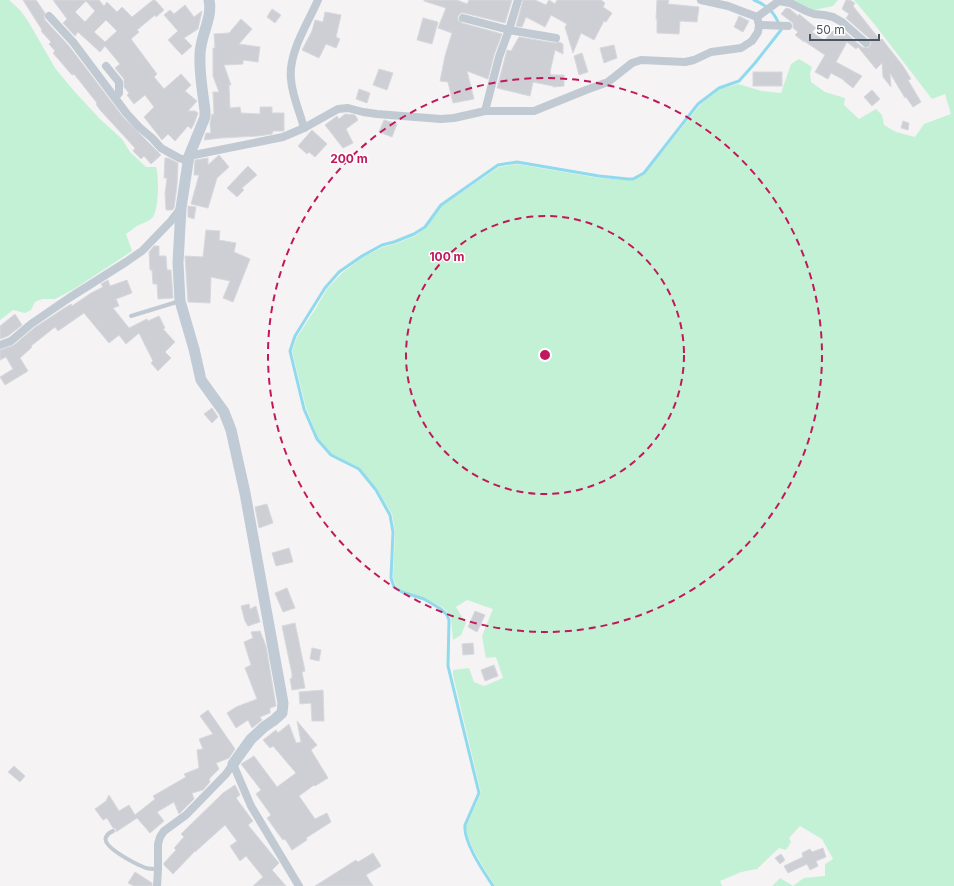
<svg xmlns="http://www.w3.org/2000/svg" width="954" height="886" font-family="Inter,sans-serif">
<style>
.green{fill:#c3f1d5}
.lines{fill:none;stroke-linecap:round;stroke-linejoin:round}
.stream{stroke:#90daee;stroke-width:3}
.building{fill:#cdcfd5;stroke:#d7d9de;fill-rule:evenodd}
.lane{stroke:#c1cad2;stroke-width:4}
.street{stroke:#c1cad2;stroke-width:8}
.secondary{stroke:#c1cbd6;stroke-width:11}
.ring{fill:none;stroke:#c2185b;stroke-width:2;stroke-dasharray:7 5}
.centre{fill:#c2185b;stroke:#fff;stroke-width:2}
.ring-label{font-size:12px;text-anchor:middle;font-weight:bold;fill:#c2185b;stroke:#fff;stroke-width:3;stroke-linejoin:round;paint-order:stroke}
</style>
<rect width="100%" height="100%" fill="#f5f3f3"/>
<!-- green -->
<g class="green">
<path d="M0 0H9L20 10 28 21 55 68 74 91 100 119 122 139 130 152 146 167H156C159 177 159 207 153 217 149 222 142 223 137 226 133 229 130 231 126 234L132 251 74 289 55 299H43L39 300 35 302 31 310 25 313 13 310 0 320Z"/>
<path d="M788 0H838L833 6 814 10Z"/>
<path d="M854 0H954V886H772L780 878 793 886 804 878 825 876V864L833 859 822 839 800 826 789 838 791 842 786 850 779 848 757 869 741 872 720 881 722 886H495C487 872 465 841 466 826L481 793 453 675V670L469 668 474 682 484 686 503 678 496 657 486 658 482 636 493 609 467 600 456 607 466 623 461 635 453 640 451 619 449 614 442 607 424 598 403 591 396 586 393 578 395 532 393 519 392 514 377 489 360 468 332 454 318 438 306 408 292 351 297 337 316 308 327 289 341 274 363 257 383 247 395 244 415 236 426 228 442 206 499 167 517 164 599 178 628 180H633L645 174 700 105 720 89 738 84 762 91 781 93 791 64 799 59 812 67 810 73 811 82 825 92 845 98 844 105 859 119 876 109 882 115 884 125 896 132 915 137 924 124 951 114 945 94 932 99 875 25Z"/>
</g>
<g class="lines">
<!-- stream -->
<path class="stream" d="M493 886C484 872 463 842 465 825L479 793 448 666 449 620 447 615 441 609 424 599 402 592 394 587 391 578 393 532 390 515 376 490 359 469 331 455 317 439 304 409 290 351 295 336 325 288 339 272 362 256 382 245 394 242 414 234 425 227 441 205 498 165 517 162 599 176 628 179H633L644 173 698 104 719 88 739 81 755 63 781 30C776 14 769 6 754 0"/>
</g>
<!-- building -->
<g class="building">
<path d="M23 0H36L45 13 44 17 45 20 69 46 123 117 161 155 151 164 144 156 141 159 133 151 135 148 100 110 96 104 97 103 74 74 72 75 53 53 55 51 49 44 51 42 41 31 42 30Z"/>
<path d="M53 0H99L104 6 107 2 117 12 122 7 132 17 153 0H155L164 10 156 17 155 15 137 30 139 32 131 39 157 74 154 77 164 89 181 74 191 85 185 91 197 101 188 111H195L198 113 194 124 191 129 188 126 175 141 168 134 162 140 144 117 154 107 145 95 134 104 127 95 129 93 124 87V79L115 68 120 64 105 46 100 52 78 32 75 36 63 23 67 19ZM86 1 95 11 85 22 75 12ZM106 20 117 31 105 42 94 32Z"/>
<path d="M424 0H457L467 4 469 0H512L505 23 464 13H461L458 16V20L462 23 502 34 494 55 488 79 467 71 474 99 453 103 448 82 440 81 445 56 452 33 438 28 446 8 424 1Z"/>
<path d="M523 0H535L546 5 549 0 555 4 557 0H601L605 3 603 7 612 13 606 22 604 21 594 40 581 33 573 53 565 27 567 24 551 15 545 27 526 17 522 27 516 26Z"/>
<path d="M657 0H669L668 4 699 7 697 22 680 21 679 34 657 33V19H656Z"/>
<path d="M846 0H850L855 3 853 6 880 40 882 39 903 66 911 79 908 80 921 102 913 107 906 97 905 98 890 73 891 87 883 77 882 63 876 69 858 47 856 49 847 42 836 62 862 76 853 88 844 81V80L831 73 828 79 815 72 825 55 804 41V42L795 35 798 32 793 28V23L781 14 786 8 790 9 798 16 799 14 816 28 812 32 825 41 830 32H832L838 26 862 47 868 48 871 44 870 39 846 18 849 14 842 9Z"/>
<path d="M185 5 194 17 202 11 198 29 184 38 192 46 182 55 168 40 178 31 164 15 170 10 174 14Z"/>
<path d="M272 9 281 15 275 23 267 17Z"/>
<path d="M325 12 341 15 336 37 340 39 336 48 326 44 319 58 302 50 312 31 315 20 323 22Z"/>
<path d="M739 16 749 21 743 32 734 27Z"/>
<path d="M423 18 438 22 432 44 417 40Z"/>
<path d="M241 19 252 29 239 44 260 47 258 62 243 60V64L224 65 231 85H229L230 108 240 107 241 113 260 114V107H272V113H284V131H273L272 134 258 136 221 138 204 140 206 133H211L210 124 212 114 214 115 213 92H219L213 76V48H215L214 34 229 33Z"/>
<path d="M519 37 555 43 559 42 563 44V54L555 50 550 72 551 75H564V86L553 87V86L533 82 530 96 497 88 507 50 511 51Z"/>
<path d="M614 45 617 58 604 63 600 48Z"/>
<path d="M582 53 588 72 579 75 574 56Z"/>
<path d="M379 69 393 73 387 90 373 85Z"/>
<rect x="753" y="72" width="29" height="14"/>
<path d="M359 89 370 93 367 103 356 99Z"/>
<path d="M872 90 880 99 872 106 864 97Z"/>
<path d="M345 114 355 115 358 120 346 129 353 143 343 148 325 125 337 116 339 119Z"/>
<path d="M384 120 397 124 392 137 379 132Z"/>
<path d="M903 121 909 123 908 130 901 128Z"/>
<path d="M312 130 327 144 315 157 309 152 307 154 298 146Z"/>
<path d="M219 155 229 167 217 178 208 208 191 204 199 175H194L195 160 208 158V165Z"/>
<path d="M165 158H168L178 163 177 185 174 208 172 210H166L165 194 167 178H164Z"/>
<path d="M248 166 257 175 242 188 244 190 237 197 227 188Z"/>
<path d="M188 206 196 207 194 219 188 217Z"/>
<path d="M206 230 220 231 219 240 236 243 234 252 250 259 233 302 223 298 230 281 211 277 210 303 188 302 185 256 203 257Z"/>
<path d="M154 246H159V256H166L167 270H171L173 298 158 299 157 284H153L152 270H150L149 252Z"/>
<path d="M108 280 110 286 127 280 132 293 116 299 119 306 113 308 129 328 147 319 148 321 159 316 165 328 163 329 175 342 165 352 171 358 158 371 151 363 153 361 139 333 126 344 119 335 109 343 84 313 58 331 55 327 31 346 32 347 20 358 28 371 5 385 0 377 13 369 6 357 0 360V350L14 345 34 328 66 307 71 304 72 306 91 293 103 287 101 284Z"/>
<path d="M15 314 22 325 8 336 0 339V326Z"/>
<path d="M212 408 218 417 212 423 204 414Z"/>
<path d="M267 504 273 523 259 528 255 507Z"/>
<path d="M289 548 293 562 276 566 272 553Z"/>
<path d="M287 588 295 608 283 612 275 593Z"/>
<path d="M249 604 250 609 256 606 260 622 248 626 245 621 241 606Z"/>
<path d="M475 611 485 615 477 632 468 627Z"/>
<path d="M295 623 305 671 302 672 305 688 292 690 290 679 292 678V674L282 626Z"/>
<path d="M260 631 266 646 276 706 270 708V713L260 717 262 720 252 728 248 720 236 728 227 713 236 707 257 699 245 668 251 665 244 642 253 638 251 632Z"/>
<path d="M473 643 474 654 463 655 462 644Z"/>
<path d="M312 648 321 650 319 661 310 659Z"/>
<path d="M494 665 498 676 485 681 481 670Z"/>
<path d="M323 690 324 721H312L311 703 300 704 299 692Z"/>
<path d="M208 710 235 749 229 758 216 763 219 769 209 779 210 782 203 790 192 793 194 799 179 814 174 802 157 812 164 821 150 833 137 818 116 832V829L113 828 107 818 103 820 95 809 106 801 109 795 119 811 129 805 135 815 155 799 153 796 186 777 184 774 199 768 197 750 203 749 199 739 213 734 200 716Z"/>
<path d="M297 721 317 745 311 750 328 778 315 786 314 785 299 796 315 819 327 813 331 822 306 838 307 840 292 850 285 839 283 840 277 832 267 818 271 815 256 794 261 790 241 764 254 756 277 787 296 773 273 746 270 748 263 740 276 730 278 733 289 724 296 743 301 742Z"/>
<path d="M14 766 25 776 20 782 8 772Z"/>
<path d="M235 785 240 795 236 798 253 821 248 825 279 863 272 870 286 886H253L263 877 246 856 240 861 230 846 237 841 225 825 195 852V851L173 874 164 865V863L176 850 174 848 184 837 181 834 223 793Z"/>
<path d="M823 848 826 857 816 861 818 866 810 870 807 864 788 873 784 866 803 857 802 853 810 849 812 852Z"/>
<path d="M373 853 381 866 366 875 373 886H315L356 860 358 862Z"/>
<path d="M781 854 785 860 780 864 775 858Z"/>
<path d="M135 872 152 883V886H134L128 883Z"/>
</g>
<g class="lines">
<!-- lane -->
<g class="lane">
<path d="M131 316 180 301"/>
<path d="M113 831C110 832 107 835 106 837 101 847 138 865 146 868 150 869 154 869 158 869"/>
</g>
<!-- street -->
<g class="street">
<path d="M49 16 73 42 127 114 139 127 152 138 161 148 179 158 188 161"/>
<path d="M757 17 779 1 790 3 806 11 814 14 824 15 833 17 842 22 866 43"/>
<path d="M463 18 509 30 556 38"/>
<path d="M759 25 788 26"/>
<path d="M106 66 119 82V93L115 98"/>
<path d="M485 111 499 57 509 30 518 0"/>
<path d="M304 128C300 112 292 96 291 79 288 53 308 23 318 0"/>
<path d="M189 156 283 137 304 128 338 109 348 108 363 112 377 114 441 119 454 118 485 111H534L586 90 608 82 632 63 641 60 685 62 694 60 711 52 741 48 752 41 758 32 759 25 757 17 728 6 701 0"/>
<path d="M0 345 11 341 31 324 69 298 126 262 142 251 171 221 181 208"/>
<path d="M157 886 158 869V844L160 837 164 831 186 815 226 774 233 764 251 806 299 886"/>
</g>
<!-- secondary -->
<path class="secondary" d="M209 0C213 18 200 36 200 55 199 73 203 93 205 111V117L189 156 181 208 178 263 180 301 194 349 201 380 224 412 231 430 245 493 283 703 282 713 274 720 264 727 251 739 233 764"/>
</g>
<!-- distance rings -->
<g class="ring">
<circle cx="545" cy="355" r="139"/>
<circle cx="545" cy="355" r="277"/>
</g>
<circle cx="545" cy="355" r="6" class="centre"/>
<g class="ring-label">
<text x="349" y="163">200 m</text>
<text x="447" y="261">100 m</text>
</g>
<!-- scale -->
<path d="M810 34v6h69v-6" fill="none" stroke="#4a5661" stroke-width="2"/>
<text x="816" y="34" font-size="12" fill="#4a5661" stroke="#ffffff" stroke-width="3" paint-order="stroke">50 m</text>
</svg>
